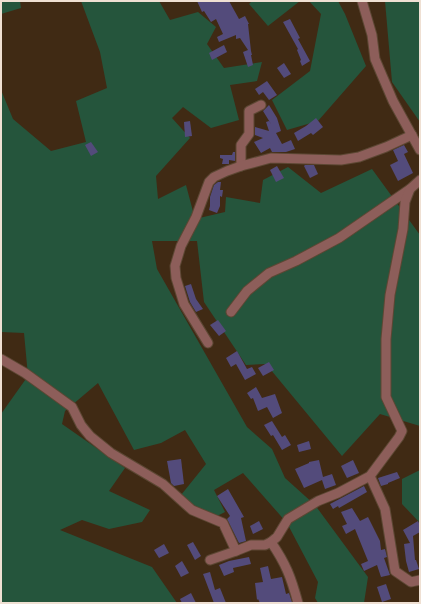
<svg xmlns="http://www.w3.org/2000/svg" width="421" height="604" font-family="'Public Sans',sans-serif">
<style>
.green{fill:#25553c}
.building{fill:#534b7b}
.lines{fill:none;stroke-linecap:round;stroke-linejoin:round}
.minor-casing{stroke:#5c4733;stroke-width:11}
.minor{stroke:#8d5e5a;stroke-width:9}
</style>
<rect width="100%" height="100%" fill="#402a14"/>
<!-- green -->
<g class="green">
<path d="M1 1H20L21 8 1 14Z"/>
<path d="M81 1H159L170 20 198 12 216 27 207 44 224 68 262 62 257 81 230 85 239 120 211 128 183 107 172 118 190 138 156 176 158 199 186 185 195 219 225 212 226 197 260 203 263 180 288 167 321 193 372 169 420 235V426L380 414 342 456 266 364 246 365 204 302 197 241H152L157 269 247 427 272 449 285 478 315 505 368 577 364 603H318L315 598 318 582 287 523 243 473 214 490 225 512 213 518 193 511 181 495 206 464 185 430 161 443 134 450 98 383 65 411 62 424 125 468 109 491 150 510 142 522 109 529 82 520 60 530 152 567 177 603H1V414L28 376 24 333 1 332V90L13 119 51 151 86 142 76 101 107 88 100 52Z"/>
<path d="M252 1H300L268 26 249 4Z"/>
<path d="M309 1H338L345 14 366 66 318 121 287 130 272 100 310 71 321 14Z"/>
<path d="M385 1H420V122L392 82Z"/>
<path d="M420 470V523L402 504V479Z"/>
</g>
<!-- building -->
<g class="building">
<path d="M197 1H229L239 19 245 16 249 24H248L251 51 252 55H251L253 65 248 67 243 52 248 50 240 38 236 39V35L219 42 217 37 223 34 216 19 211 22 204 11 202 12Z"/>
<path d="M290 19 300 38 298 39 310 61 302 66 300 61 301 60 297 50 298 49 283 22Z"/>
<path d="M224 45 227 52 212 60 209 53Z"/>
<path d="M284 63 291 74 284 78 277 68Z"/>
<path d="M267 81 277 95 269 100 263 92 259 95 255 89Z"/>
<path d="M269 105 277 118 281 131 276 133 282 144 291 140 295 149 286 152H272L270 148 261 153 254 142 263 138 255 135V127L269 131 266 122 269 121 271 124 263 111Z"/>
<path d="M316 118 323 127 313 135 311 133 298 141 294 133 306 126Z"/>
<path d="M190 121 192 136 185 137 184 122Z"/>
<path d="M91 142 98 152 91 156 85 145Z"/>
<path d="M404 145 408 152 404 154 413 173 398 181 390 165 398 161 393 150Z"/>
<path d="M233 152H235V161L229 160V164H222L223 159 220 158V155H232Z"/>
<path d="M305 165H314L318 174 310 178 304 166Z"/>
<path d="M277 166 284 178 276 182 270 170Z"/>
<path d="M218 182H221L220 190H223L222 197 220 196V206L217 213 209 210 210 206V197L214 185Z"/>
<path d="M191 284 196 299 203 309 196 312 190 302 185 286Z"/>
<path d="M218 320 226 331 219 336 210 325Z"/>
<path d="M237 351 247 369 252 367 256 374 245 380 236 364 231 367 226 358Z"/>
<path d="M269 362 274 370 263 376 258 368Z"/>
<path d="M256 387 262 398 275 394 282 413 273 418 267 407 258 411 253 398 251 399 247 393Z"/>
<path d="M272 421 282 437 285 435 291 445 282 450 273 435 271 436 264 425Z"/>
<path d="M309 441 311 449 299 452 297 445Z"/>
<path d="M181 459 184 484 174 486 171 483 167 461Z"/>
<path d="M319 460 323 477 332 474 336 485 325 489 322 480 304 488 295 469 309 463V462Z"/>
<path d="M353 460 359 473 347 478 341 466Z"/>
<path d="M397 472 400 478 388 483V484L381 486 378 478Z"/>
<path d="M364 486 367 492 339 508 338 506 333 509 330 504Z"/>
<path d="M228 489 244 517 241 518 246 541 239 543 227 519 230 516 217 496Z"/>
<path d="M352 508 360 521 368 517 380 541 381 550 385 549 387 557 384 558 390 575 381 577 377 565 364 571 361 564 368 561 355 529 346 534 342 526 347 524 341 512Z"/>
<path d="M259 521 263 529 253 534 250 526Z"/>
<path d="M418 521 420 525V532L413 536 415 560H416L419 569 409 572 406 561 404 544 410 543 403 530Z"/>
<path d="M193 542 201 556 195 560 187 545Z"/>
<path d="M164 544 169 553 159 558 154 550Z"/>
<path d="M249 557 251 564 233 568 234 572 224 576 219 565 229 561Z"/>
<path d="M182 561 189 573 181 577 175 566Z"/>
<path d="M268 566 271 579 282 577 286 594 289 593 292 602 260 603 258 599 257 600 255 583 263 582 260 568Z"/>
<path d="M210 572 215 590 220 588 226 603H214L203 574Z"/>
<path d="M386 584 391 599 382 602 377 587Z"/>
<path d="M191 593 196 603H182L180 599Z"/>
</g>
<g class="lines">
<defs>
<g id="minor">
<path d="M362 1 372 35 375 59 393 101 420 150"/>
<path d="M241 166V145L249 134V111L261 105"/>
<path d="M231 312 247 291 269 273 296 261 339 238 410 189"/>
<path d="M208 343 184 304 176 278 175 266 181 246 196 217 209 182 214 177 227 171 241 166 271 158 341 160 359 157 386 147 412 135"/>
<path d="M1 359 25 373 72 407 81 425 85 430 90 436 111 453 163 484 192 510 223 523 236 551 251 545H265L271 542 277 537 288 519 318 501 338 493 370 476 399 437 402 431 386 397V339L390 295 403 229 405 202 410 189 420 180"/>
<path d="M370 476 385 509 395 571 411 582 420 580"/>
<path d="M271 542C286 564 291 577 298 603"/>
<path d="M210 560 236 551"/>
</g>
</defs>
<!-- minor casing -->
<use href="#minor" class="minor-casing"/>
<!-- minor -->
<use href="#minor" class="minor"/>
</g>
<!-- border -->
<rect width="421" height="604" fill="none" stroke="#efe0d3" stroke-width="4"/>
</svg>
